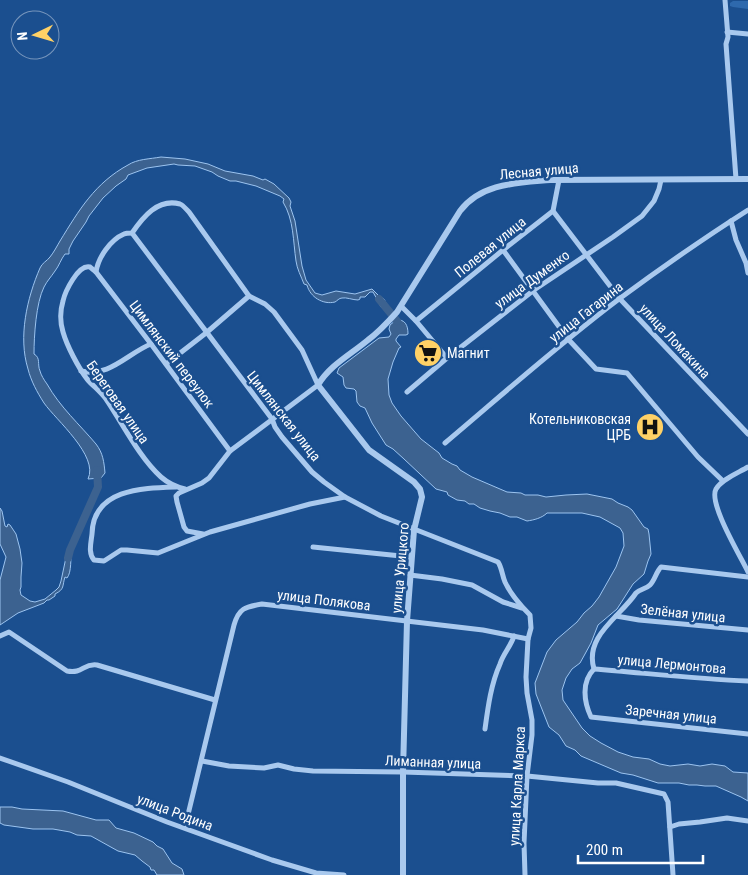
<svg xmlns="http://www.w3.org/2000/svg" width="748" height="875" font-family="'Roboto Condensed',sans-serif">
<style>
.green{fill:#2e69ad}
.water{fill:#3c6290;stroke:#9cc4f0}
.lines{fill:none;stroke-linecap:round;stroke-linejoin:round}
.river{stroke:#3c6290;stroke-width:8}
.minor{stroke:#a9c9ee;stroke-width:5}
.tertiary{stroke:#a9c9ee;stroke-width:6}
.labels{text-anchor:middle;stroke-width:5;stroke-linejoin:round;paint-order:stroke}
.street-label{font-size:14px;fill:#fff;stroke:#1b4f8f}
.poi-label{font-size:14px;fill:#fff;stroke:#1b4f8f;text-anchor:start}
</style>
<rect width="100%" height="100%" fill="#1b4f8f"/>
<!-- green -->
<path class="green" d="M733 1H748V9L733 7 730 6V3Z"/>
<!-- water -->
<g class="water">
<path d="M161 157 185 159 208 164 225 171 253 176 263 180 265 179 274 184 289 198 291 202 290 206 295 221 302 266 306 280 315 293 322 295 336 291 355 294 372 289 379 296 384 299 387 305 385 307 382 308 380 306 381 304 378 301 373 292H370L365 297H360V299L358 300C353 300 346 297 342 298 339 298 337 301 335 302 323 305 310 297 307 285L304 284C301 276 297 269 296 261 293 241 294 220 283 202L284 199 280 196 256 186 236 181H230L218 176 212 172 195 166 178 165 174 164 147 168 128 175 126 179 116 186 103 198 89 216 86 222 73 241 69 249V254H65C61 259 59 266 55 271 51 277 47 281 44 287 36 303 34 336 34 354 41 358 37 364 40 371 41 375 44 380 47 384 60 407 80 425 96 444 103 453 104 462 105 473L101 478 88 479C99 456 56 420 44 403 37 392 31 381 28 369 18 337 27 298 40 268 42 263 47 261 50 257 54 252 57 246 60 241 79 210 95 183 128 165 137 159 150 159 161 157Z"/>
<path d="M396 320C405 319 408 325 408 334L406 335H399L396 339V341L401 347 399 348 393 362 388 379 389 395 392 403 401 416 421 439 439 453 442 458 452 464 457 466 460 470 472 477 507 492 521 493 525 495H538L546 497 566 495 587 494 612 499 618 503 628 507 632 510 644 527 648 529 649 534 651 554 648 561 644 574 633 584 617 609 598 625 591 643 585 654 580 663 572 669 566 678 562 690 563 700 582 728 590 736 601 743 618 752 633 757 649 759 660 764 670 766 688 764 700 766 712 764 725 766 733 772 748 773V801L741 797 716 786H705L697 785H689L679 783H658L633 775 621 773 581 756 575 750 566 746 559 735 549 727 536 694 535 683 547 652 556 640 577 622 584 613 592 606 599 597 616 567 624 546 623 533 620 528 600 517 582 513H547C542 518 534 520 527 521L517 517H510L500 513 490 511 480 508 474 504H469L465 501 457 500 448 495 447 492 436 489 404 459 393 449 386 445 372 423 365 408 360 406 357 402 356 391 354 389 346 388 344 385 343 377 337 373 339 368 379 338 389 337 391 334 389 329 390 325Z"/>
<path d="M0 508 2 511 5 526 7 527 8 524 10 525 16 534 20 549 22 563 21 577V587L20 590 21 595 30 601 35 602 45 599 56 590 59 587 61 581 68 548 72 550C70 558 72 572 67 578L65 577C62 586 65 589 55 594V596L49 600H47L44 603 18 613 0 625V580L6 557 0 544Z"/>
<path d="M0 807H12L22 809 63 811 96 820H109L116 828 134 833 153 842 157 846 163 849 172 863 182 869 184 875H157L154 870H151L150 867 142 861 135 855 118 851 91 836 77 835 70 832 53 829H33L4 825 0 823Z"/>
</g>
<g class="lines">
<!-- river -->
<g class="river">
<path d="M379 299 397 321"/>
<path d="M68 558 70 550 98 487 97 470"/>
</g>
<!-- minor -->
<g class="minor">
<path d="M725 0 728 37 726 44 736 179"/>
<path d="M727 32 748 34"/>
<path d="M553 211 620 299 748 434"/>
<path d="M731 221 736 240 746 263 748 273"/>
<path d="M132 233 272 419 275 427 282 437 312 472 324 482 345 497 381 516 498 562C502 568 502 575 505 582 511 595 520 605 530 615L531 628 528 639 526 677 527 693 532 720V735L527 776 524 843 525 875"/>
<path d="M503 250 568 339 596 369 627 373 698 457 723 481"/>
<path d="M96 272C98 258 110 240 124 234 126 233 129 233 132 233 143 217 158 198 180 204 183 205 186 209 189 212L249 296 265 304 274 312 302 350 318 385 230 451 209 478 202 483 179 493 176 496 177 502 184 527 187 531 203 534"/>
<path d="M401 306 416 321 447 358"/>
<path d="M416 321 503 250 553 211 559 180"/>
<path d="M166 364 206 333 249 296"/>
<path d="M81 371C109 378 128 353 151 344"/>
<path d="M407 392 447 358 534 290 613 237 642 216 654 201 659 189 661 180"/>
<path d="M445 443C503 394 559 344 619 299 661 268 704 238 748 210"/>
<path d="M748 467C738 473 722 479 716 489 708 503 741 557 748 572"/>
<path d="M176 487C142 488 93 489 92 534 91 543 88 553 94 560L104 561 121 550H127L158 553 210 532 310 504 345 497"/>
<path d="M185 489C176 487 169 484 161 477 139 457 123 424 106 399 100 391 93 386 87 379 78 367 67 346 63 332 60 322 60 311 63 301 65 292 78 264 90 267 91 268 95 271 96 272L151 344 230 451"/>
<path d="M313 547 411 557"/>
<path d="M410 575 442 579 472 585 503 602 522 608"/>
<path d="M748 577 661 567C656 572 655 580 650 585 646 589 640 589 636 593 620 617 584 636 594 669 581 682 584 702 591 717L748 734"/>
<path d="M616 616 639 620 748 630"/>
<path d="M0 636 9 632 67 671C83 674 83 663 97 665L215 700"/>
<path d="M594 669C645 673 697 679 748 681"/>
<path d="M485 729C488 707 491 684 500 664 503 654 511 646 514 636"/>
<path d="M0 758 68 782 167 822 272 860 316 873 344 875"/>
<path d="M202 761 229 766 264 768 278 765 294 769 313 771 403 772 527 776 598 783H616L664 794 668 802 673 875"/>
<path d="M185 827 234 625C239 608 245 607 262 604L483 630 528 639"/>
<path d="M670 827 679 824 700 822 727 818 748 821"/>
</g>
<!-- tertiary -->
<path class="tertiary" d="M403 875V772L407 621 414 530 422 497 420 489 414 482 369 450 318 385C330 365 350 355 368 340 379 332 388 322 397 312L460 211C481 183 517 183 550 180L748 179"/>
</g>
<!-- icons -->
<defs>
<symbol id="supermarket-disc" viewBox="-11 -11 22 22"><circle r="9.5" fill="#ffd166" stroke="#1b4f8f"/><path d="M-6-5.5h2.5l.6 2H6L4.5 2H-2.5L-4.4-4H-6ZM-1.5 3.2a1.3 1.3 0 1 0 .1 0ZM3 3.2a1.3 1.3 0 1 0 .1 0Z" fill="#111"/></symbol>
<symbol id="hospital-disc" viewBox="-11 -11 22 22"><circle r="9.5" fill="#ffd166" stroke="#1b4f8f"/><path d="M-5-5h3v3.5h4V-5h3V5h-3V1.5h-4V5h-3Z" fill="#111"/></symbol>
</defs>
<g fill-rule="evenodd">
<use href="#supermarket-disc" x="412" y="337" width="32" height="32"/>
<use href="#hospital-disc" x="634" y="411" width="32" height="32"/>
</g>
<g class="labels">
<!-- street labels -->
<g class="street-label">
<text transform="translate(539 171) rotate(-5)" y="5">Лесная улица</text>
<text transform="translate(490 247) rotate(-39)" y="5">Полевая улица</text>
<text transform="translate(532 279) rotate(-36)" y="5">улица Думенко</text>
<text transform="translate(586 312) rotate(-38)" y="5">улица Гагарина</text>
<text transform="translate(675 341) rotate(47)" y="5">улица Ломакина</text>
<text transform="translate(172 354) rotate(53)" y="5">Цимлянский переулок</text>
<text transform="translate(118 402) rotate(55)" y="5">Береговая улица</text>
<text transform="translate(284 416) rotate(52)" y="5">Цимлянская улица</text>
<text transform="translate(400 568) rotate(-85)" y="5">улица Урицкого</text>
<text transform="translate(324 600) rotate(7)" y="5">улица Полякова</text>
<text transform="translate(683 613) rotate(6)" y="5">Зелёная улица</text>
<text transform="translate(672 664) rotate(5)" y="5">улица Лермонтова</text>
<text transform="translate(671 714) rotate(6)" y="5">Заречная улица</text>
<text transform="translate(433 762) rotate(2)" y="5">Лиманная улица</text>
<text transform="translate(517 786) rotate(-87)" y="5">улица Карла Маркса</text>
<text transform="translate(175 812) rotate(21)" y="5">улица Родина</text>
</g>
<!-- poi labels -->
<g class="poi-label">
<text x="447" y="358">Магнит</text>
<text x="631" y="424" text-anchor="end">Котельниковская<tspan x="631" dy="16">ЦРБ</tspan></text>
</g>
</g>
<!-- north arrow -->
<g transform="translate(35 35) rotate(265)"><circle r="24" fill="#1b4f8f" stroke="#7695bc"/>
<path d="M0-4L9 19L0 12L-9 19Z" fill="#ffd166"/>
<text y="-8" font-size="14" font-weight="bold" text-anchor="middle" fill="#ffffff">N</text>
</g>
<!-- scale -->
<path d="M578 855v8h125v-8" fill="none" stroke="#ffffff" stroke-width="2.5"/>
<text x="586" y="855" font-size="15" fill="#ffffff" stroke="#1b4f8f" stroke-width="4" paint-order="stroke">200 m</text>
</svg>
